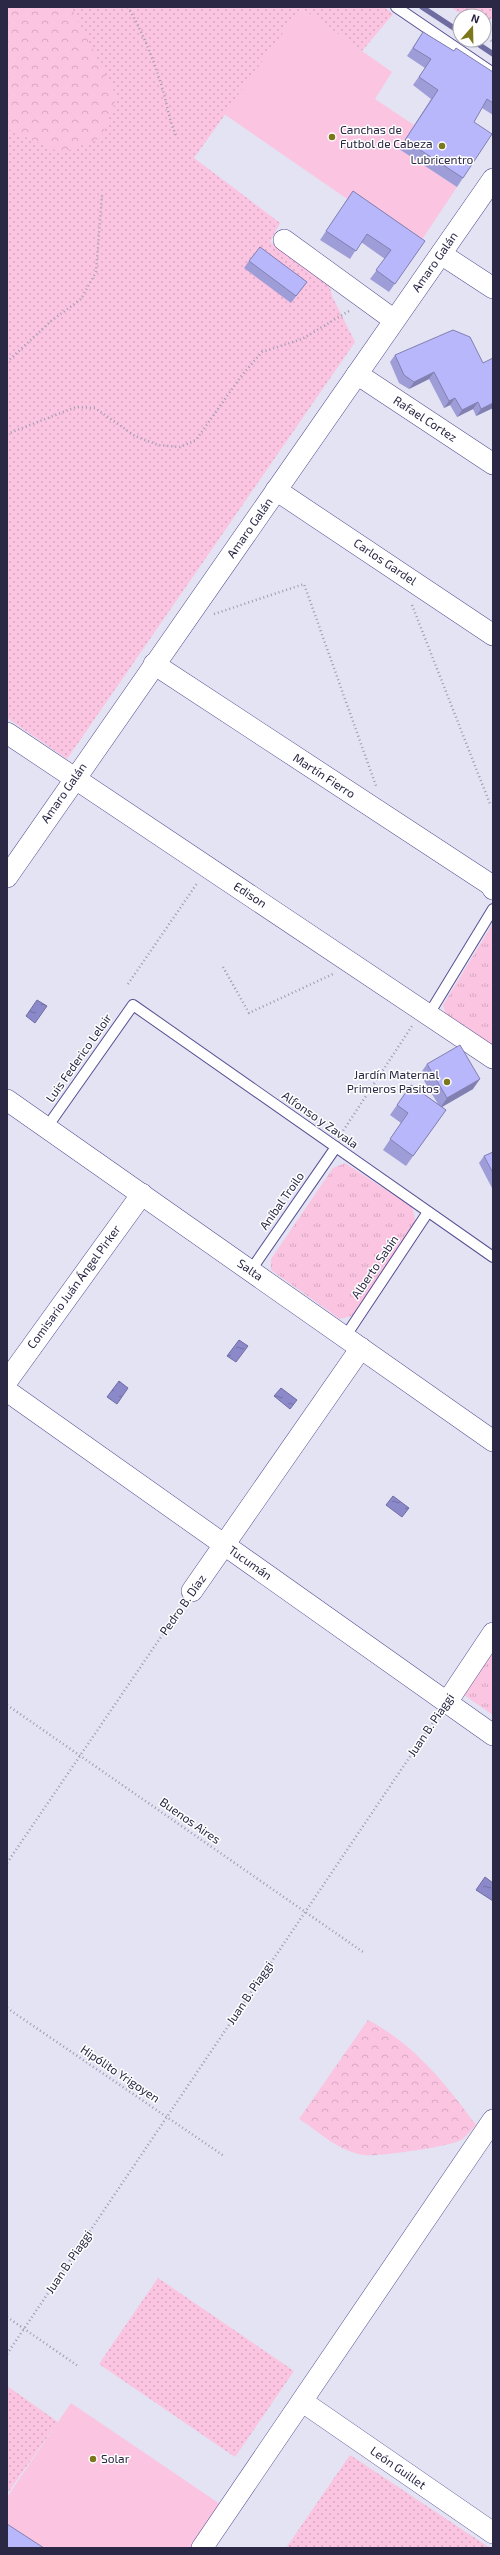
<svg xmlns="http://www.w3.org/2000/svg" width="500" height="2555" font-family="'Exo 2',sans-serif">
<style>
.grass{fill:url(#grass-dots)}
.forest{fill:url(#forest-crowns)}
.park{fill:url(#park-tufts)}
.garden{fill:#fbc4e1}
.water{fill:url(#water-ripples);stroke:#6f6ca2}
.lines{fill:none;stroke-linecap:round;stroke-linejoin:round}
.stream{stroke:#6f6ca2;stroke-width:5.5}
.lane-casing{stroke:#575194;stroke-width:12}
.street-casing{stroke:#575194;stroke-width:22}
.path{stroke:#9c9bb0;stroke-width:2.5;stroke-dasharray:1 3;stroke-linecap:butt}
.lane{stroke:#fff;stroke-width:10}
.street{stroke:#fff;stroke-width:21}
.wall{fill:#9f9dd8}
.shaded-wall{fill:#8280b0}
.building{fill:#b9b7fb;stroke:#8280b0}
.poi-dot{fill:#7d771c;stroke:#fff;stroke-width:1.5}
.labels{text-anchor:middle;stroke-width:3;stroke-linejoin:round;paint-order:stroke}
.poi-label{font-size:12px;fill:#2a2845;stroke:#fff;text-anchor:start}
.street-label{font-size:12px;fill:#2a2845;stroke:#fff}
</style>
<defs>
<pattern id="grass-dots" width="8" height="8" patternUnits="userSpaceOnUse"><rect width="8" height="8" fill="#fbc4e1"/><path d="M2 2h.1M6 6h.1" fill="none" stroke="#d7a8c2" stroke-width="1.8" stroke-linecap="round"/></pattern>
<pattern id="forest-crowns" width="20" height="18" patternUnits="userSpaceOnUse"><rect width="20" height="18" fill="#fbc4e1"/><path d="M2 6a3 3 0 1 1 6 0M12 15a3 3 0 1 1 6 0" fill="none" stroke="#d7a8c2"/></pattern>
<pattern id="park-tufts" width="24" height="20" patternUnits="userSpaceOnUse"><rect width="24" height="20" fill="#fbc4e1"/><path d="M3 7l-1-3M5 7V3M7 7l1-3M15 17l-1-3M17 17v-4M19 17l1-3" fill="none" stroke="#d7a8c2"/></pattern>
<pattern id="water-ripples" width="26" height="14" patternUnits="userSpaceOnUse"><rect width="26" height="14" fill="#8c89ca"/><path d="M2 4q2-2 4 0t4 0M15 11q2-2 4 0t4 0" fill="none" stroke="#7370a6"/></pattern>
</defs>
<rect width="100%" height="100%" fill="#e3e3f3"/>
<!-- grass -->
<g class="grass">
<path d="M7 7H384L393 14 362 51 301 8 194 158 280 223 270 242 328 280 332 296 355 342 67 759 7 718Z"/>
<path d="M451 7H493V16L484 28V16H464Z"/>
<path d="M158 2278 294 2371 235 2457 99 2364Z"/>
<path d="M7 2386 58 2422 7 2494Z"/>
<path d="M350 2455 490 2548H491H286Z"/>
</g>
<!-- forest -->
<g class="forest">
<path d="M7 7H71L117 97 101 138 62 153 7 129Z"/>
<path d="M368 2020C414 2044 446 2084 476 2125 471 2130 466 2137 461 2140 449 2147 377 2157 363 2155 339 2151 319 2132 299 2119Z"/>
</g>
<!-- park -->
<g class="park">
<path d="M493 923V1048L446 1016 443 1005Z"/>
<path d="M345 1163 412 1207 416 1223 352 1316 340 1319 271 1270V1259L333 1168Z"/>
<path d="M493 1652V1715L464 1695Z"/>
</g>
<!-- garden -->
<g class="garden">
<path d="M301 8 392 72 375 99 414 125 399 149 457 187 417 247 224 114Z"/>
<path d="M71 2403 220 2504 190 2548H7V2497Z"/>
</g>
<!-- water -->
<g class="water">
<path d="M37 1000 47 1006 35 1023 26 1016Z"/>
<path d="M239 1340 248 1346 236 1362 227 1356Z"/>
<path d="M119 1381 128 1388 117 1404 107 1397Z"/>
<path d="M281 1388 297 1400 290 1409 274 1396Z"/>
<path d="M393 1496 409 1508 402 1517 386 1505Z"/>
<path d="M485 1877 493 1883V1901L476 1890Z"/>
</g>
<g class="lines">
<!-- stream -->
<g class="stream">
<path d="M422 7 460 32"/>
<path d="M472 40 493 54"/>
</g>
<defs>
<g id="lane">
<path d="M396 7 493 73"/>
<path d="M429 1014 493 909"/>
<path d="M47 1127 133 1005 493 1257"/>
<path d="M251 1270 336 1147"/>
<path d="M345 1337 428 1212"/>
</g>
<g id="street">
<path d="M284 240 394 320"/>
<path d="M441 254 493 288"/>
<path d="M357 374 493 464"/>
<path d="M276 490 493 635"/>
<path d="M154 664 491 885 493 889"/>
<path d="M7 733 493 1058"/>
<path d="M7 877 493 179"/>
<path d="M7 1100 493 1441"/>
<path d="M7 1381 142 1194"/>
<path d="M7 1391 493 1735"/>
<path d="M192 1591 361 1348"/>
<path d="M447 1702 493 1633"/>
<path d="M303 2402 493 2533"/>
<path d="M202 2548 493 2120"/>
</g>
</defs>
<!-- lane casing -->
<use href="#lane" class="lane-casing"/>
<!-- street casing -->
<use href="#street" class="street-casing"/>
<!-- path -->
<g class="path">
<path d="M128 7C143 33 153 58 162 87 167 103 169 122 177 137"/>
<path d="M463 7 476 16"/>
<path d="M484 36 493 42"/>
<path d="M7 362 51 321 81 299 96 272 102 195"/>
<path d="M7 434 76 407 95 408 135 436 158 445 180 447 196 440 242 375 262 352 302 339 349 311"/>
<path d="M412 605 490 804 493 803"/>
<path d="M214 614 304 584 376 786"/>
<path d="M223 967 249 1013 333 974"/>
<path d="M128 984 198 882"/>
<path d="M341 1134 412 1026"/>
<path d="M7 1705 363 1952"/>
<path d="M7 1863 182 1606"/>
<path d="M7 2008 224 2156"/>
<path d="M7 2317 78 2366"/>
<path d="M7 2354 436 1718"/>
</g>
<!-- lane -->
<use href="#lane" class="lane"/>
<!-- street -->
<use href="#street" class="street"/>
</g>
<!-- wall -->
<g class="wall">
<path d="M423 32 454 51 493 72V115L482 108 474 122 463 178 457 187 399 149 431 99 413 85 425 68 407 56Z"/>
<path d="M353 191 425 241 389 292 370 279 385 259 361 242 350 259 320 240Z"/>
<path d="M249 261 307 282 291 303 244 268Z"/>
<path d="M395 355 483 363 493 358V408L476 416 473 409 457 417 450 405 444 408 429 379 409 389 399 383 390 362Z"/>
<path d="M427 1064 473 1089 442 1107 446 1110 406 1166 383 1150 401 1123 390 1115 411 1085 438 1104 420 1074Z"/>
<path d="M493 1152V1190L479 1163 484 1156Z"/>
</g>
<!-- shaded-wall -->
<g class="shaded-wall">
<path d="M434 372 429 379 409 389 414 382Z"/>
<path d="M455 398 450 405 444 408 449 401Z"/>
<path d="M478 402 473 409 457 417 462 410Z"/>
<path d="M493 403V408L476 416 481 409Z"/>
<path d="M480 1079 473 1089 440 1108 447 1098Z"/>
</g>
<!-- building -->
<g class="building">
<path d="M423 32 454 51 456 48 493 72V103L487 99 474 122 492 134 463 178 405 140 438 90 419 77 431 59 413 48Z"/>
<path d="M353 191 425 241 395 284 376 270 391 250 367 234 356 251 326 231Z"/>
<path d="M260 247 307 282 296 296 249 261Z"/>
<path d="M453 330 470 337 483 363 493 358V403L481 409 478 402 462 410 455 398 449 401 434 372 414 382 404 375 395 355Z"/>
<path d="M460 1045 480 1079 447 1098 427 1064Z"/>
<path d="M411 1085 446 1110 413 1156 390 1139 408 1113 397 1105Z"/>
<path d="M493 1152V1173L484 1156Z"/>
<path d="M7 2524 44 2548H7Z"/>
</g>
<!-- markers -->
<g class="poi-dot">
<circle cx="332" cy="137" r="4"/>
<circle cx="442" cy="146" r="4"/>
<circle cx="447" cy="1082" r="4"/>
<circle cx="93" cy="2459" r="4"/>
</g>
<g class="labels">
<!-- poi labels -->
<g class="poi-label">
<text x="340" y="134">Canchas de<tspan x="340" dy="14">Futbol de Cabeza</tspan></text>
<text x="442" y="164" text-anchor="middle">Lubricentro</text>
<text x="439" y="1079" text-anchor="end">Jardín Maternal<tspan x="439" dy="14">Primeros Pasitos</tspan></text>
<text x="101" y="2463">Solar</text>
</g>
<!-- street labels -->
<g class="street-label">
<text transform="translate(435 262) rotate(-55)" y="4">Amaro Galán</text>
<text transform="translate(425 419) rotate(33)" y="4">Rafael Cortez</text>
<text transform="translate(250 528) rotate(-55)" y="4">Amaro Galán</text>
<text transform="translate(385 562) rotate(34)" y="4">Carlos Gardel</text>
<text transform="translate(324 776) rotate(33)" y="4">Martín Fierro</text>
<text transform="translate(64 793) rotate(-55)" y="4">Amaro Galán</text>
<text transform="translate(250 895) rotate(33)" y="4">Edison</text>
<text transform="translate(79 1058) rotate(-55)" y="4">Luis Federico Leloir</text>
<text transform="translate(320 1120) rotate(35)" y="4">Alfonso y Zavala</text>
<text transform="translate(282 1201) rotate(-55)" y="4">Aníbal Troilo</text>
<text transform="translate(375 1267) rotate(-56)" y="4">Alberto Sabín</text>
<text transform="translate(250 1270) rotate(35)" y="4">Salta</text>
<text transform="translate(74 1287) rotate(-54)" y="4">Comisario Juán Ángel Pirker</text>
<text transform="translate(250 1563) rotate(35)" y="4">Tucumán</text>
<text transform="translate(183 1605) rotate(-55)" y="4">Pedro B. Díaz</text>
<text transform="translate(431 1725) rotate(-56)" y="4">Juan B. Piaggi</text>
<text transform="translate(190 1821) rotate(35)" y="4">Buenos Aires</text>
<text transform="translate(250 1993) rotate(-56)" y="4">Juan B. Piaggi</text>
<text transform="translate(120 2074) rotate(34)" y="4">Hipólito Yrigoyen</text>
<text transform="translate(69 2262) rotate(-56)" y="4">Juan B. Piaggi</text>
<text transform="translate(398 2468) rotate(35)" y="4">León Guillet</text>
</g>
</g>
<!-- border -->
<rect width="500" height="2555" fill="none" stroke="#2a2845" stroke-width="16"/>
<!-- north arrow -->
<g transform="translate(472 28) rotate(20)"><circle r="19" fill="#ffffff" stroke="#aaa9b5"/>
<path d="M0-3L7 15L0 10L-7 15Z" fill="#7d771c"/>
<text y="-6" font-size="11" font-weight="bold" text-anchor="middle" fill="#2a2845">N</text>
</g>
</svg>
